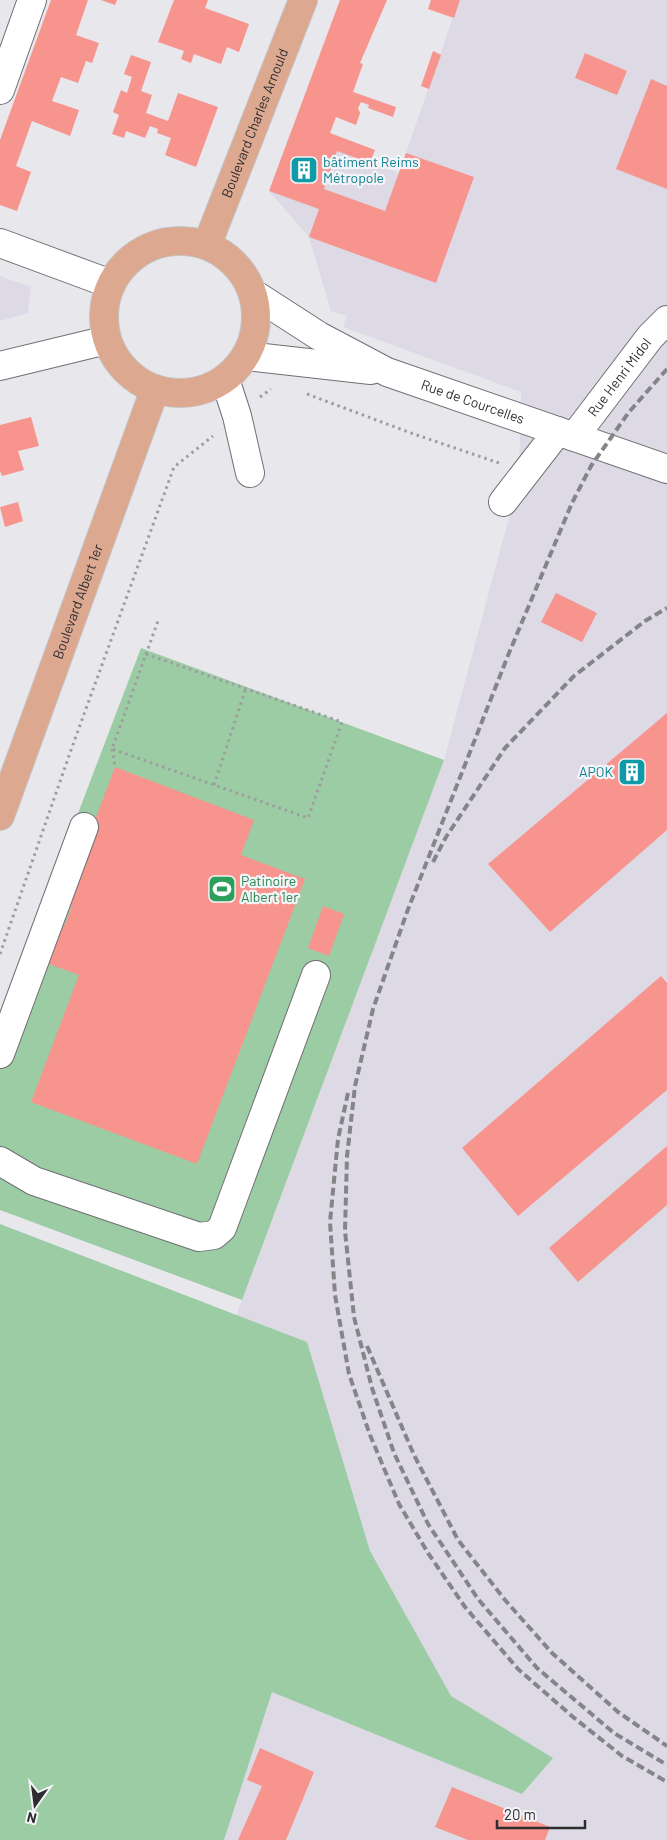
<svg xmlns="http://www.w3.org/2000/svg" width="667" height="1840" font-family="Barlow,sans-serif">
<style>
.built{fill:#dddae6}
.green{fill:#9ccca3}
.building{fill:#f7948e}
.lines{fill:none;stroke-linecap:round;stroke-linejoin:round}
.minor-casing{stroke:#706f74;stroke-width:30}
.major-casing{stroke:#c4c4c5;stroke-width:30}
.path{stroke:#9d9da0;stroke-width:3;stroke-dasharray:2.5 4;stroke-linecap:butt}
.minor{stroke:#fff;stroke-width:28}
.major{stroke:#dda890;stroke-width:28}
.rail{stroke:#858488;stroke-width:4;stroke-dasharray:8 4;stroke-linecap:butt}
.labels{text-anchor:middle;stroke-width:4.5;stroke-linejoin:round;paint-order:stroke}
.street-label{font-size:14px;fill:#2d2d2f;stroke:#f5f4f9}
.culture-label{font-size:14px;fill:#0d838f;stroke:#f5f4f9;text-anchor:start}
.leisure-label{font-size:14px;fill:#27864d;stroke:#f5f4f9;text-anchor:start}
</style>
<rect width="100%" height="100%" fill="#e8e7ec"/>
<!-- built -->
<g class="built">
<path d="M459 0H667V1840H43L242 1300 444 760 519 480 521 392 343 327 347 316 331 311 309 237 269 191 290 133 399 173Z"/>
<path d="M0 276 31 287 28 313 0 321Z"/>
</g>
<!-- green -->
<g class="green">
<path d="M141 648 444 760 242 1300 0 1210V1018Z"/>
<path d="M0 1224 307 1342 370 1551 451 1696 553 1758 522 1794 272 1692 224 1840H0Z"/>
</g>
<!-- building -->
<g class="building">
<path d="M51 0H88L76 35 99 43 92 63 86 61 78 83 61 77 52 101 79 110 70 136 32 121 16 166 31 172 17 211 0 205V140Z"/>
<path d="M101 0H117L115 5Z"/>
<path d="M174 0H208L205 8 249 24 239 52 227 47 221 64 194 54 191 63 181 59 184 51 158 42Z"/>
<path d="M340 0H387L360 63 363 64 353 92 396 107 393 117 368 108 369 105 361 102 358 108 360 113 356 125 336 117 330 133 375 150 370 163 337 151 324 189 385 211 406 153 474 177 436 283 309 237 319 209 269 191Z"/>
<path d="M431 0H460L454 18 428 9Z"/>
<path d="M433 51 441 55 429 89 421 86Z"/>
<path d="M585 53 627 71 617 95 575 78Z"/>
<path d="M131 55 151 62 141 91 152 95 146 113 168 121 178 93 218 107 196 167 165 155 171 138 157 133 158 129 150 126 145 138 126 131 124 138 112 134 119 115 113 112 121 90 127 93 132 77 124 74Z"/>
<path d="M651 79 667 86V189L616 169Z"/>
<path d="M31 417 39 446 18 451 24 470 2 476 0 471V425Z"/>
<path d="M18 502 23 521 5 527 0 507Z"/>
<path d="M556 593 597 613 582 642 541 622Z"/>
<path d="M667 713V830L550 932 488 864Z"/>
<path d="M115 767 254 820 241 855 305 879 197 1164 31 1102 79 975 41 961 56 922 65 925 72 905 64 902Z"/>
<path d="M323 906 344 914 329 956 308 948Z"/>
<path d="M661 976 667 983V1090L518 1216 462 1148Z"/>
<path d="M667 1146V1205L578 1282 549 1248Z"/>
<path d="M260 1748 314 1772 286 1840H238L262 1786 247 1780Z"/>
<path d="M452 1787 550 1827 545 1840H468L435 1827Z"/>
</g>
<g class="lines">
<defs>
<g id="minor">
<path d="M0 90 32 0"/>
<path d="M0 243 111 284"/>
<path id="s1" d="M254 294 319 336 387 372 667 469"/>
<path d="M246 356 371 370"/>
<path d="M0 366 107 340"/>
<path d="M225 379 237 416 250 473"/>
<path id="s2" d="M574 437 650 337 667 320"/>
<path d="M503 502 558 431"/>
<path d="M0 1054 84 827"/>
<path d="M0 1161 34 1181 199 1237 214 1235 222 1228 316 975"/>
</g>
<g id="major">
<circle cx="180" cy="317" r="76"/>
<path id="s3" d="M207 245 303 0"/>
<path id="s4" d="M0 816 155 389"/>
</g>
</defs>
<!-- minor casing -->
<use href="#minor" class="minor-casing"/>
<!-- major casing -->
<use href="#major" class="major-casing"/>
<!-- path -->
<g class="path">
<path d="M307 394 411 433 499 463"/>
<path d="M260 397 271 389"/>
<path d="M146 654 342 722 308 818 112 749 159 618"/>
<path d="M112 749 115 767"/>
<path d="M214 785 246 688"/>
<path d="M0 954 71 750 174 467 213 436"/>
</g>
<!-- minor -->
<use href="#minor" class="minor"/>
<!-- major -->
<use href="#major" class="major"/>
<!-- rail -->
<g class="rail">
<path d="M667 369 629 412 591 466 572 503 509 653 407 912 373 1009 355 1086 347 1156 345 1231 354 1317 372 1388 394 1453 428 1524 478 1599 537 1668 614 1733 667 1765"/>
<path d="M433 862 446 837 505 748 574 676 645 621 667 608"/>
<path d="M348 1093 338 1139 330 1222 335 1295 349 1374 370 1435 399 1504 428 1553 465 1607 518 1669 573 1717 622 1756 667 1782"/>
<path d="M367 1346 414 1455 458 1540 505 1600 552 1653 618 1712 667 1746"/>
</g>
</g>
<!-- icons -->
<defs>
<symbol id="building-square" viewBox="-11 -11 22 22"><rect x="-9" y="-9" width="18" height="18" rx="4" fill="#0f9aa8" stroke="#f5f4f9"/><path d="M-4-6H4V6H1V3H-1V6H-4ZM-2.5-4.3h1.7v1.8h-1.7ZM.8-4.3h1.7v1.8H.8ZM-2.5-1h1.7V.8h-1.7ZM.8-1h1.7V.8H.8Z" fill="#fff"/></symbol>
<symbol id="stadium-square" viewBox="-11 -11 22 22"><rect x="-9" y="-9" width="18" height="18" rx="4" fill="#2e9e5b" stroke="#f5f4f9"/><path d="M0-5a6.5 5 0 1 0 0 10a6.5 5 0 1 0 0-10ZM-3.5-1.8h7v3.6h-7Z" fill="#fff"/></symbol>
</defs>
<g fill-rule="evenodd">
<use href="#building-square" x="288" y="154" width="32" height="32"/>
<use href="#building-square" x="616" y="756" width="32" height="32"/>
<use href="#stadium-square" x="206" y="873" width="32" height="32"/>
</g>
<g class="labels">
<!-- street labels -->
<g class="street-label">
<text dy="5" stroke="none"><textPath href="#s3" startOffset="131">Boulevard Charles Arnould</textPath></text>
<text dy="5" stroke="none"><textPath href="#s2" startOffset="75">Rue Henri Midol</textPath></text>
<text dy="5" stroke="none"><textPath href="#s1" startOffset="245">Rue de Courcelles</textPath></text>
<text dy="5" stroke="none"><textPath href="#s4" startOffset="228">Boulevard Albert 1er</textPath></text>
</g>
<!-- culture labels -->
<g class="culture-label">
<text x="323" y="167">bâtiment Reims<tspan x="323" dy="16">Métropole</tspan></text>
<text x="613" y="777" text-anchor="end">APOK</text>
</g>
<!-- leisure labels -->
<g class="leisure-label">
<text x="241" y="886">Patinoire<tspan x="241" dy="16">Albert 1er</tspan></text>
</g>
</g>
<!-- north arrow -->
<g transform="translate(35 1805) rotate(194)" stroke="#f5f4f9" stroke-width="4" paint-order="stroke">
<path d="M0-4L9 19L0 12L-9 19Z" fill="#2d2d2f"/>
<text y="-8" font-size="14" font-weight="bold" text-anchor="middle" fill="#2d2d2f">N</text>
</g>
<!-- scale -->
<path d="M497 1820v8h88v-8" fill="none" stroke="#2d2d2f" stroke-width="2.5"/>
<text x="504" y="1820" font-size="15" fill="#2d2d2f" stroke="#f5f4f9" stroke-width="4" paint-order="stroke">20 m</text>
</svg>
